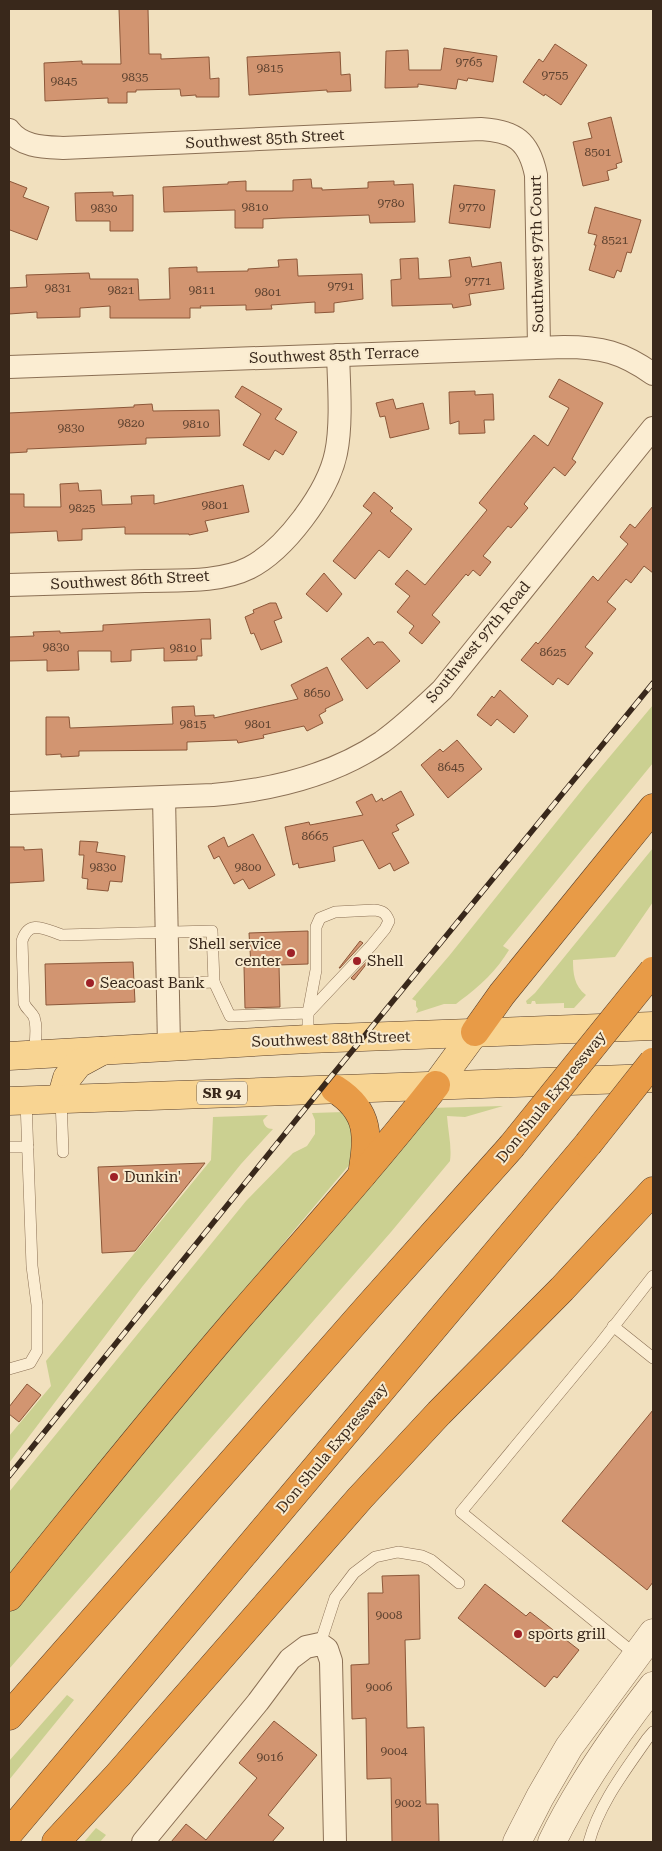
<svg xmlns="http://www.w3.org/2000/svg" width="662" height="1851" font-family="'Roboto Serif',serif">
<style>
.green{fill:#cbd091}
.building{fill:#d29571;stroke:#8c5739}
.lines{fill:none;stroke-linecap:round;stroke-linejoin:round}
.service-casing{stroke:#8b7055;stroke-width:12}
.minor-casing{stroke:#8b7055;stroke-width:24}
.tertiary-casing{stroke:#8b7055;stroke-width:29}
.primary-casing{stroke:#583e2a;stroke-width:29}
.motorway-casing{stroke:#583e2a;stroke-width:29}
.service{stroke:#fbedd2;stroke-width:11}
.minor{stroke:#fbedd2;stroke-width:22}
.tertiary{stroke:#fbedd2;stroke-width:28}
.primary{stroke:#f8d492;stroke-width:28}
.motorway{stroke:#e89b47;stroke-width:28}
.rail-casing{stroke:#39281b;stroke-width:5.5}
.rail{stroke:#f8eace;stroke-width:4;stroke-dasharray:11;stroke-linecap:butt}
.motorway-bridge-casing{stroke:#583e2a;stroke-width:29;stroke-linecap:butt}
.motorway-bridge{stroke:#e89b47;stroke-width:28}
.poi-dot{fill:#9e2127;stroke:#f8eace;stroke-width:2}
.labels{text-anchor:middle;stroke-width:4;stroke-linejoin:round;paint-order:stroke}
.number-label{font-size:12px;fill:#5f4330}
.shield{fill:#f8eace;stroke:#726251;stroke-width:1}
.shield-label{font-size:14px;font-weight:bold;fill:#39281b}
.street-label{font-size:15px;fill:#39281b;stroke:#f8eace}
.poi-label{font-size:15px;fill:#39281b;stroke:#f8eace;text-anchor:start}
</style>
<rect width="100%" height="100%" fill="#f1e0be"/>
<!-- green -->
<g class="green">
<path d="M653 705V763L503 946 509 950C497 970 479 987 461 1000L456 1004H444L416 1013 418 1009 416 1006V1001L412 999 449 956 586 785Z"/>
<path d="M653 848V902L615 957 573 960C573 973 574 986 586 995L574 1008H564V1003L536 1004 535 1001H532L531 1004H527L526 1001 535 993Z"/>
<path d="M503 1106 465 1117 447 1116C448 1131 452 1147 450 1161L391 1232 9 1669V1610L428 1108Z"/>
<path d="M344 1112 357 1127 350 1164 291 1234 9 1582V1492L246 1201 293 1153 307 1146 315 1134V1120L312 1113Z"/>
<path d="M268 1115 263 1120C264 1126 267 1129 273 1129L241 1164 142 1287 9 1463V1436L51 1386 46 1361 211 1160 213 1117Z"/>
<path d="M67 1695 74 1700 9 1780V1761Z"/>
<path d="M96 1828 106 1835 100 1842H84Z"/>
</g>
<!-- building -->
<g class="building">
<path d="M119 9H148L149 54H161V59L209 57 210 79 219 78V97H196V95L181 96 180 89 136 90V92H127V103H108V98L45 101 44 63 82 61V64H121Z"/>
<path d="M555 44 587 65 561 105 545 94 544 96 523 82 539 59 543 62Z"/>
<path d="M444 48 497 56 493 82 468 78 467 81 458 79 456 89 418 84V87L385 88 386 51 408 50 409 70H441Z"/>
<path d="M340 52 341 75 350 74 351 91 327 92V90L249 95 247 57Z"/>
<path d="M611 117 622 162 616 164 617 168 607 171 609 180 583 186 573 142 592 138 588 123Z"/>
<path d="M311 179 312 188H322V190L368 188V182L394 181V185L413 184 415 222 370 223 369 215 282 218 263 219V228H235V210L164 212 163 187 228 184V182L246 181V191H293V180Z"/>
<path d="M9 181 27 188 23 197 49 207 37 240 10 230 9 231Z"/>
<path d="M454 185 495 190 490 228 449 223Z"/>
<path d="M113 192V196L133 195V231H110V221H76L75 193Z"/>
<path d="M595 207 641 220 631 253 627 252 621 272 617 270 614 278 589 270 596 245H594L597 235 588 233Z"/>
<path d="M470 257 472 267 501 262 504 289 469 294 471 305 453 308 452 304 392 306 391 280 401 279 400 259 418 258 419 279 451 277 449 260Z"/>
<path d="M297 259 298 276 362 274 363 299 334 303V312L315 313V302L271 305 272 309 246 310V305L200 306 201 308H190V318H110V306L80 308V317L37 318V312L9 314V288L27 287 26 275 89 273 90 279H138L139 300 170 299 169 268 197 267V272L248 271V269L279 267 278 260Z"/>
<path d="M559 379 603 403 572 459 576 462 565 476 554 467 524 504 528 508 511 528 508 526 483 556 491 562 480 576 473 570 468 576 466 574 432 615 440 622 422 644 409 633 414 626 397 612 410 596 395 584 407 570 425 585 487 510 479 503 534 435 548 446 569 408 549 397Z"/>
<path d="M242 386 282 409 275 419 297 432 283 455 275 450 269 460 243 445 261 414 235 397Z"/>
<path d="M475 391V395L493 394 494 420H484L485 433 459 434V421L450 424 449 392Z"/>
<path d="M393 399 396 409 423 403 429 429 390 438 385 416 380 417 376 403Z"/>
<path d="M152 404 153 411 219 410 220 436 146 438V444L27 449V452L9 453V413L134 407V405Z"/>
<path d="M78 483 79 491 101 490 102 505 132 504 131 496 154 495V504L243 485 249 512 205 521 208 531 189 535V534H125V527L82 529V540L58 541 57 531 9 533V494H24V507H61L60 484Z"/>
<path d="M374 492 393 508 390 511 412 529 389 558 379 550 355 579 333 561 372 513 363 506Z"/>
<path d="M653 506V573L644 566 631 583 626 579 607 602 616 609 585 647 593 653 568 685 558 678 553 685 521 660 536 642 538 644 548 632 593 576 598 581 628 544 620 537 630 524 635 528Z"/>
<path d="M324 573 342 594 327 612 306 594Z"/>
<path d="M270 603H276L282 618 274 621 282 642 261 650 254 633 251 634 245 617 254 613 253 610Z"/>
<path d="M210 619 211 639H201L202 656H197V660L164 661V648L131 650V661L111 662V651H78L79 670 47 671V660L9 661V637L34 636 33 632 60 631V633L103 631V625Z"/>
<path d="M368 637 374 645 377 642H383L400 661 367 689 341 659Z"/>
<path d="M327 667 343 700 325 709 326 711 319 715 323 723 307 731 304 726 263 735 264 738 238 743 237 740 187 742V750L79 751V756L61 757V754L46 755V717H69L70 728 173 724 172 707 194 706 195 716 214 715V718L298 699 291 685Z"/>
<path d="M500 690 528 716 514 733 497 719 491 726 477 715 492 696 494 698Z"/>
<path d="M457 740 482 769 448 798 421 765 440 749 443 752Z"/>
<path d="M401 791 414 815 396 825 399 830 392 833 409 863 394 871 390 863 379 869 363 840 333 847 335 861 299 868 298 863 293 865 285 827 309 822 310 825 363 815 356 802 372 794 376 802 382 798 383 801Z"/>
<path d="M253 834 275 875 249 889 243 879 234 884 219 856 214 859 208 846 224 837 228 847Z"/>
<path d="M80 841 98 842 96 852 125 856 122 882 110 881 108 891 87 889 88 879 82 878 84 855H79Z"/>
<path d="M9 847H24V850L42 849 44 881 9 883Z"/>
<path d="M308 931V964L279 965 280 1007 245 1008 244 967 251 966 249 933Z"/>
<path d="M360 941 363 943 340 968H339Z"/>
<path d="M375 953 354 980 351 978Z"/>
<path d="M133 962 135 1002 46 1005 45 964Z"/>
<path d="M205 1163 135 1251 102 1253 98 1167Z"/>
<path d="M27 1384 41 1395 19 1422 9 1414V1407Z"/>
<path d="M653 1410V1582L647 1590 562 1521Z"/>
<path d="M419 1575 420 1639 405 1640 407 1728 424 1727 426 1804H438L439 1842H392L391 1778 367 1779 366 1718 352 1719 351 1665 369 1664 368 1593H383L382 1576Z"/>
<path d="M485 1584 526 1616 530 1612 579 1650 557 1678 554 1676 545 1687 458 1618Z"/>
<path d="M274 1721 317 1755 268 1815 284 1828 272 1842H171L186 1824 206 1840 257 1778 239 1763Z"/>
</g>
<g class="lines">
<defs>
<g id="service">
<path d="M374 910C383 911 386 913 389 921L385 929 371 946 308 1013 316 970V927L320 918 335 912Z"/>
<path d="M214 982 230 1016 308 1013V1039"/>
<path d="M34 1055C35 1043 38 1028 34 1017 31 1011 26 1009 24 1003L22 941C29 918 46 930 62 935L212 931 214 982 168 984"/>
<path d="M61 1099 63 1152"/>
<path d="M9 1147H28"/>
<path d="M613 1326 653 1358"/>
<path d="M9 1369 30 1363 37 1351V1305L32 1266 26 1101"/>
<path d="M320 1644 335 1598 354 1573 375 1557 398 1552 422 1556 431 1560 459 1583"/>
<path d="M636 1655 461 1512 600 1344 653 1276"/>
<path d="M589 1842C599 1804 625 1771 647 1739L653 1732"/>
</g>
<g id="minor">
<path d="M9 130C22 147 43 147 63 148L481 129C515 131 529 141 536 175L539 347"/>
<path d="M9 367 564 347C601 347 622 352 653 374"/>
<path d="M9 585C54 584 99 582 145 581 178 580 219 583 249 568 285 550 328 492 336 453 342 425 339 384 338 355"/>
<path d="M164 797 169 1046"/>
<path d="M9 803 213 795C271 790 332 776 382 742 403 727 423 708 442 690L653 428"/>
<path d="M143 1842 258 1702 290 1659 306 1647 320 1644 327 1649 331 1661 335 1842"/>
</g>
<g id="tertiary">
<path d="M517 1842 540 1797 569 1747 653 1633"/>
<path d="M552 1842C579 1786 615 1735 653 1686"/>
</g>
<g id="primary">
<path d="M9 1056 308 1039 653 1026"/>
<path d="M436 1085 475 1032"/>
<path d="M61 1099 67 1078 78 1064 102 1051"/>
<path d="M9 1101 653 1078"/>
</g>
<g id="motorway">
<path d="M475 1032 502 994 653 808"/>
<path d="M335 1089C371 1112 368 1137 362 1175"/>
<path d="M9 1597C85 1502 161 1408 240 1316 306 1240 373 1165 436 1085"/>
<path d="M9 1716 369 1306 511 1147"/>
<path d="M9 1833 588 1144"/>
<path d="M56 1842 118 1775 360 1498 439 1413 562 1289 653 1191"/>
</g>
</defs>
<!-- service casing -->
<use href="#service" class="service-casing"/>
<!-- minor casing -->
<use href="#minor" class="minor-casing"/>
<!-- tertiary casing -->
<use href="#tertiary" class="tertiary-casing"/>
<!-- primary casing -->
<use href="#primary" class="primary-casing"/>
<!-- motorway casing -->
<use href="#motorway" class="motorway-casing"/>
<!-- service -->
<use href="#service" class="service"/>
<!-- minor -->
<use href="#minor" class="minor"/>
<!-- tertiary -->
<use href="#tertiary" class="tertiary"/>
<!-- primary -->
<use href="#primary" class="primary"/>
<!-- motorway -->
<use href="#motorway" class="motorway"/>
<defs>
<path id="rail" d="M9 1476 321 1089 653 683"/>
</defs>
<!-- rail casing -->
<use href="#rail" class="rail-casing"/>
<!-- rail -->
<use href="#rail" class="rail"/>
<defs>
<g id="motorway-bridge">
<path d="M588 1144 653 1062"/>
<path d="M511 1147 653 971"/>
</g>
</defs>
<!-- motorway-bridge casing -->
<use href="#motorway-bridge" class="motorway-bridge-casing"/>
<!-- motorway-bridge -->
<use href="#motorway-bridge" class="motorway-bridge"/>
</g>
<!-- markers -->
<g class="poi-dot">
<circle cx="291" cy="953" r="5"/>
<circle cx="357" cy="961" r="5"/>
<circle cx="90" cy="983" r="5"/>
<circle cx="114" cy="1177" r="5"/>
<circle cx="518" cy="1634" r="5"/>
</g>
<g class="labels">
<!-- number labels -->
<g class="number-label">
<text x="469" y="66">9765</text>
<text x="270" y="72">9815</text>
<text x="555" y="79">9755</text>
<text x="135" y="81">9835</text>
<text x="64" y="85">9845</text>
<text x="598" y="156">8501</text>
<text x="391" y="207">9780</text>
<text x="255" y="211">9810</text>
<text x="472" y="211">9770</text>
<text x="104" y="212">9830</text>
<text x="615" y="244">8521</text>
<text x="478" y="285">9771</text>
<text x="341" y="290">9791</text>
<text x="58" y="292">9831</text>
<text x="121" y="294">9821</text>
<text x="202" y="294">9811</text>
<text x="268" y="296">9801</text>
<text x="131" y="427">9820</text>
<text x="196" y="428">9810</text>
<text x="71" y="432">9830</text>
<text x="215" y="509">9801</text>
<text x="82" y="512">9825</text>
<text x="56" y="651">9830</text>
<text x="183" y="652">9810</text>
<text x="553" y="656">8625</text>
<text x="317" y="697">8650</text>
<text x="193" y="728">9815</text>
<text x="258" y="728">9801</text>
<text x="451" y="771">8645</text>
<text x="315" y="840">8665</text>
<text x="103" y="871">9830</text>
<text x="248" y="871">9800</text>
<text x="389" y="1619">9008</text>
<text x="379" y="1691">9006</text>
<text x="394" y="1755">9004</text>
<text x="270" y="1761">9016</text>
<text x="408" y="1807">9002</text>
</g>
<!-- shield labels -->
<rect class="shield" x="197" y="1081.5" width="50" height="23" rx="4"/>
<g class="shield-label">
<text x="222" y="1098">SR 94</text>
</g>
<!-- street labels -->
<g class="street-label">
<text transform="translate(265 139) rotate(-3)" y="5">Southwest 85th Street</text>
<text transform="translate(537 254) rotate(-91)" y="5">Southwest 97th Court</text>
<text transform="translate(334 355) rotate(-2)" y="5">Southwest 85th Terrace</text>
<text transform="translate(130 580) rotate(-3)" y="5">Southwest 86th Street</text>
<text transform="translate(478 642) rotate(-50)" y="5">Southwest 97th Road</text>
<text transform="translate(331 1039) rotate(-2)" y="5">Southwest 88th Street</text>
<text transform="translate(551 1097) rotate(-51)" y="5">Don Shula Expressway</text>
<text transform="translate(332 1448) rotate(-50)" y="5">Don Shula Expressway</text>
</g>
<!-- poi labels -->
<g class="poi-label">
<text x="281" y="949" text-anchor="end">Shell service<tspan x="281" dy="17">center</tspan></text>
<text x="367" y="966">Shell</text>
<text x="100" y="988">Seacoast Bank</text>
<text x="124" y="1182">Dunkin'</text>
<text x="528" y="1639">sports grill</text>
</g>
</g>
<!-- border -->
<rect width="662" height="1851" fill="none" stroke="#39281b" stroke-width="20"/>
</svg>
